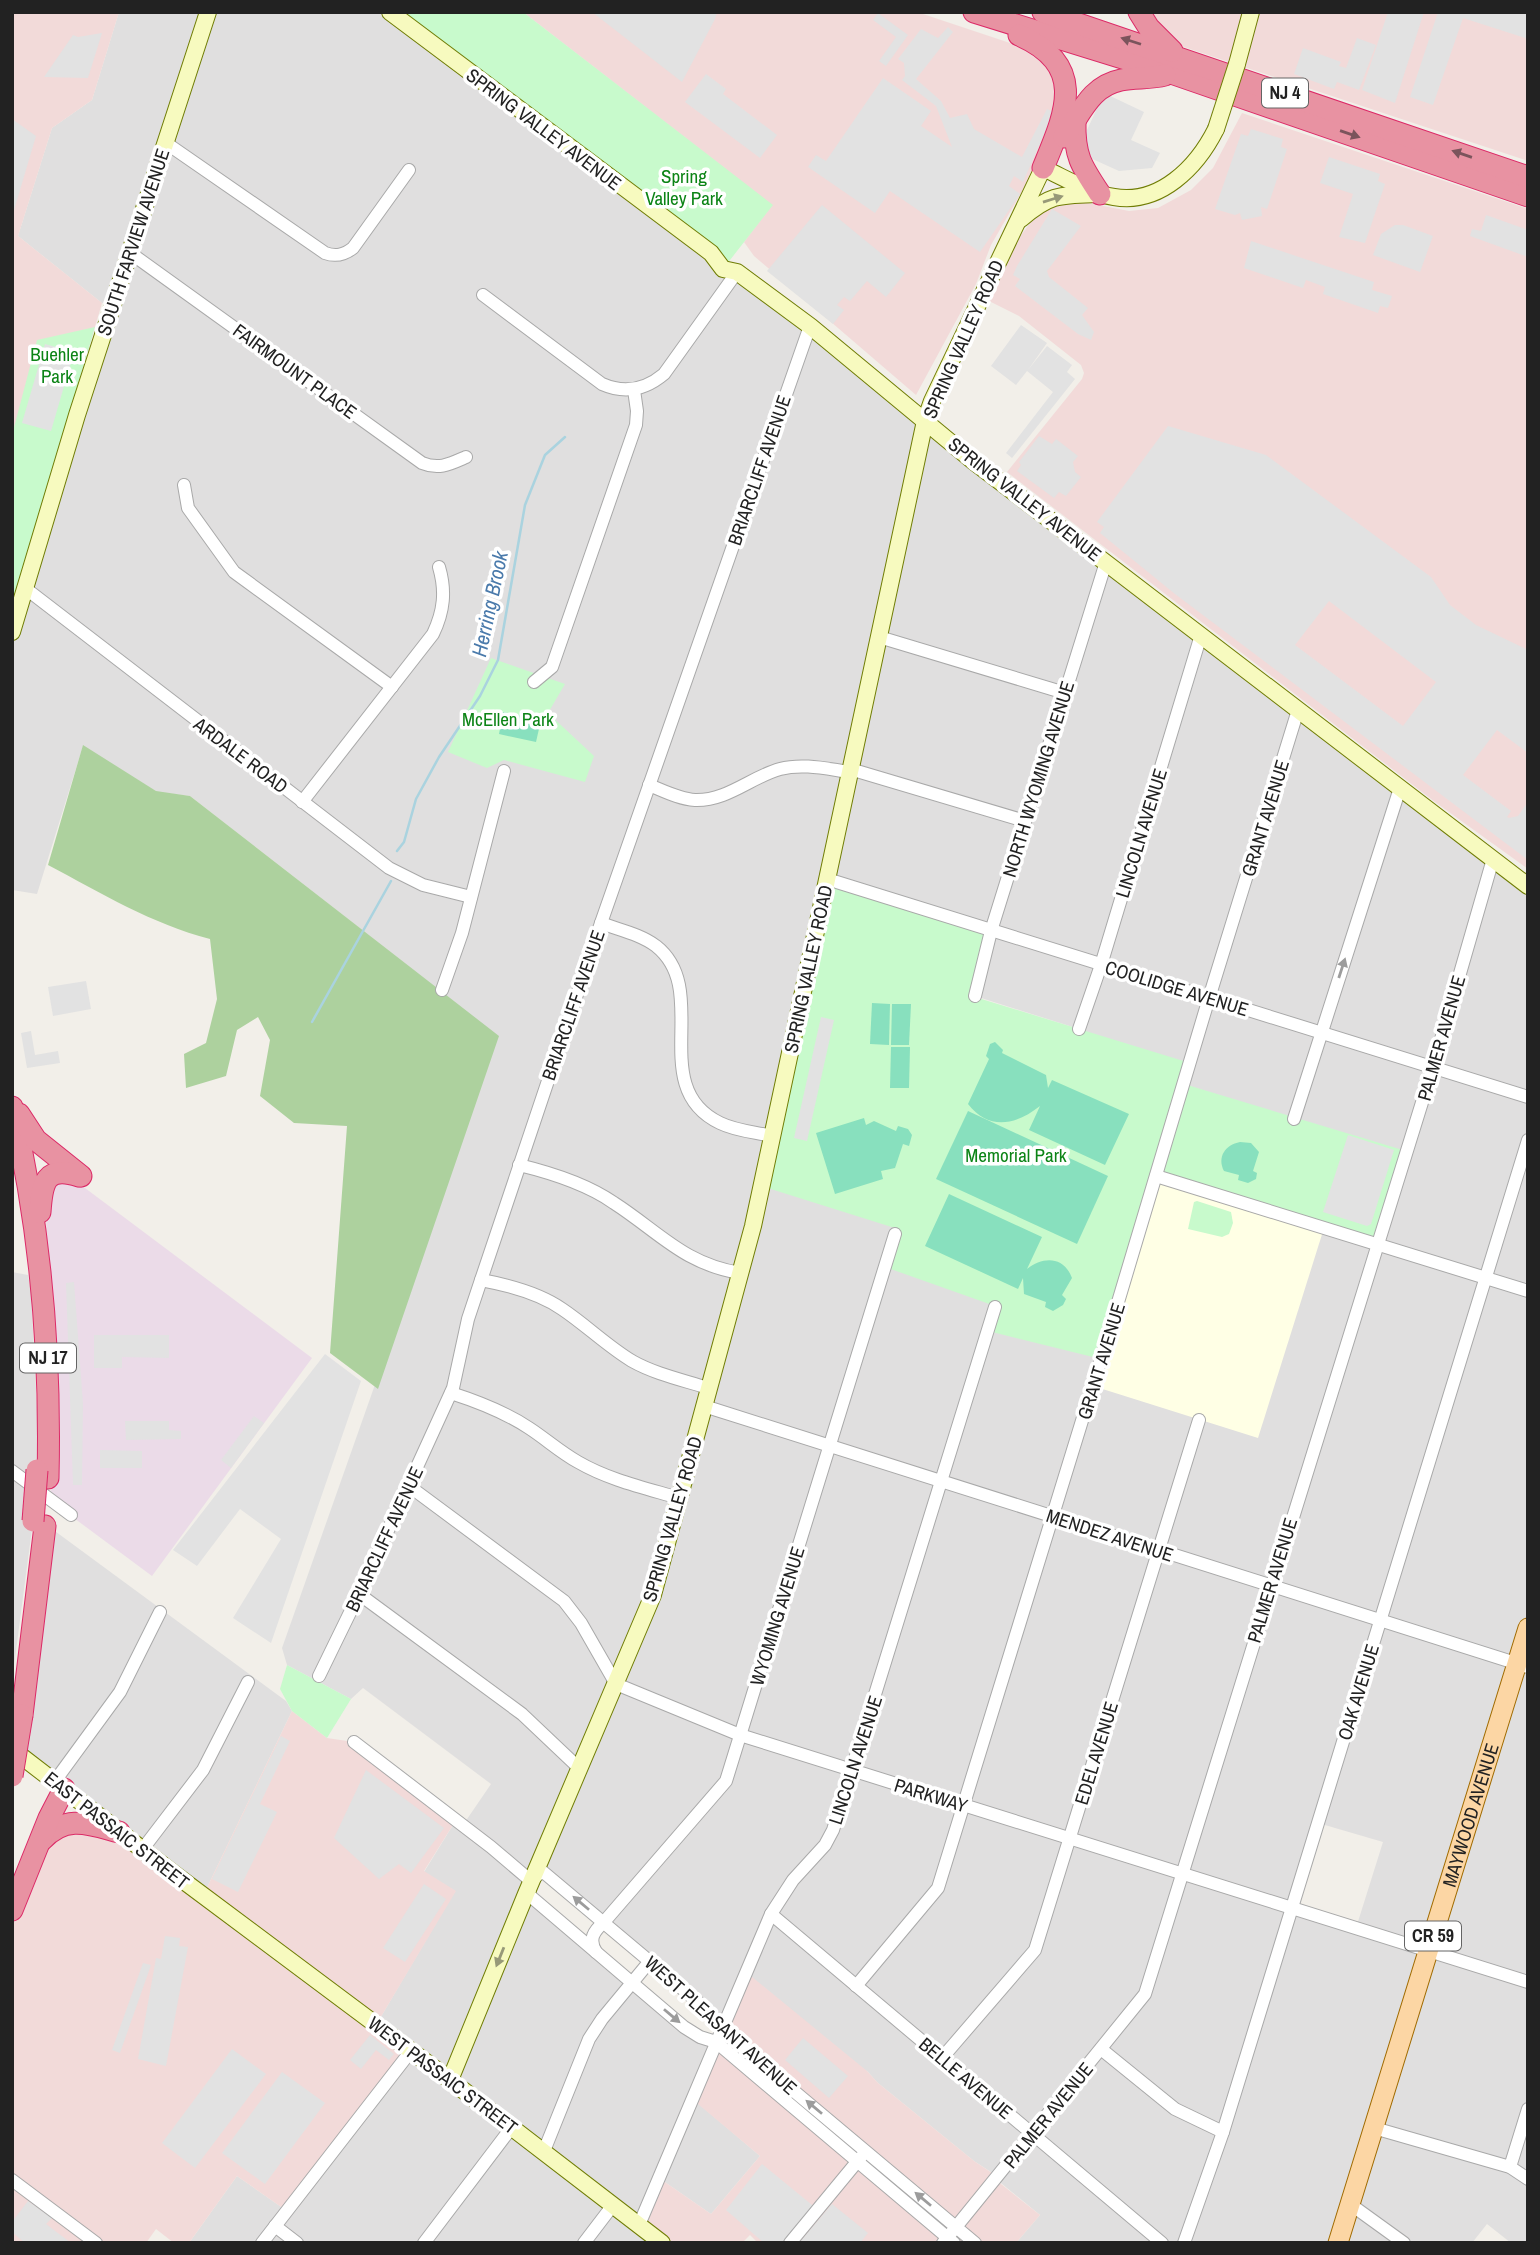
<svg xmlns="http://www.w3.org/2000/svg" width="1540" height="2255" font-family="'Archivo Narrow',sans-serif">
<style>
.residential{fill:#e0dfdf;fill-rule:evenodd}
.commercial{fill:#f2dad9}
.industrial{fill:#ebdbe8}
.education{fill:#ffffe5}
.forest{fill:#add19e}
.park{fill:#c8facc}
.pitch{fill:#88e0be}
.parking{fill:#e2e2e2;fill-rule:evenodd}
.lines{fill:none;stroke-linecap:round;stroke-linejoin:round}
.stream{stroke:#aad3df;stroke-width:2.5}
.street-casing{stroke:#a9a9a9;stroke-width:14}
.secondary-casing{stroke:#707d05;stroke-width:18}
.primary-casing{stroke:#a06b00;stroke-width:21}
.highway-casing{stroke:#dc2a67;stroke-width:23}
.street{stroke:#fff;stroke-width:12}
.secondary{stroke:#f7fabf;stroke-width:16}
.primary{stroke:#fcd6a4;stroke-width:19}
.highway{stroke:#e892a2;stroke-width:21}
.secondary-bridge-casing{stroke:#707d05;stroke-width:18;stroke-linecap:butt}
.highway-bridge-casing{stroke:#dc2a67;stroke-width:23;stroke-linecap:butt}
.secondary-bridge{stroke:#f7fabf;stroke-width:16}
.highway-bridge{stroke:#e892a2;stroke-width:21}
.oneway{fill:#7b545c}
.oneway2{fill:#979978}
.oneway3{fill:#9c9c9c}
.labels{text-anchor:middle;stroke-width:7;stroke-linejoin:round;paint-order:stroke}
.shield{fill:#fff;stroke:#646464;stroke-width:2}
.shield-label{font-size:18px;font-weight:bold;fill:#222}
.street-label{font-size:19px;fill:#222;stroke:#fff}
.park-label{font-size:19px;fill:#0c8416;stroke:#fff}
.water-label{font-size:21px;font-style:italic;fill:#4a7aab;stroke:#fff}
</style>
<rect width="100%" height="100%" fill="#f2efe9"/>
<!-- residential -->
<g class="residential">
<path d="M119 12H388L1528 886V2243H1511L1487 2224 1472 2243H1016L1040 2215 996 2179 997 2176 974 2161 878 2083 867 2071 721 2030 538 1867 526 1894 632 1983 716 2042 693 2099 760 2156 711 2214 659 2178 662 2243H189L237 2176 287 2211 379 2020 455 1891 424 1872 456 1820 463 1825 491 1784 363 1688 351 1699 287 1665 282 1648 498 1036 190 796 157 792 83 746 37 894 12 890V632L112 305 102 303 18 236 52 128 92 100ZM975 996 1079 1029 1183 1084 1294 1119 899 1230ZM1318 1823 1383 1842 1356 1928 1291 1908Z"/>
<path d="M12 1272 28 1275 31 1292 38 1428 36 1490 33 1521 12 1681Z"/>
<path d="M48 1526 286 1701 292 1711 203 1896 20 1755Z"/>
</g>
<!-- commercial -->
<g class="commercial">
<path d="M12 12H119L92 100 52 128 18 236 102 303 12 608Z"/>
<path d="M523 12H917L1016 45 1052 69 1059 95 1036 167 991 245 976 284 916 395 754 256 744 242 772 205Z"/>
<path d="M1142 12H1528V161L1181 46 1146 13Z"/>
<path d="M1242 113 1528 209V869L1435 802 1007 472 1082 379 1084 373 1081 365 1019 316 989 301 1019 238 1033 219 1051 204 1083 202 1129 211 1158 208 1191 190 1213 168Z"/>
<path d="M292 1711 327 1738 354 1742 456 1820 424 1871 456 1891 379 2020 411 2051 287 2211 237 2176 189 2243H174L156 2229 146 2243H12V1910L51 1830 119 1832 203 1896Z"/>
<path d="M746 1972 867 2071 878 2083 974 2161 998 2177 996 2180 1040 2215 1016 2243H758L750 2235 742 2243H662L639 2225 659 2178 711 2214 760 2156 692 2099Z"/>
</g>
<!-- industrial -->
<path class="industrial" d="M64 1179 81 1185 312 1358 152 1576 51 1501 46 1205 54 1182Z"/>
<!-- education -->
<path class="education" d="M1156 1176 1324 1228 1258 1438 1093 1386Z"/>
<!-- forest -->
<path class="forest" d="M83 745 156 791 190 796 499 1036 378 1389 330 1353 347 1126 294 1123 260 1096 270 1040 258 1017 237 1030 226 1076 186 1088 184 1054 206 1043 217 999 210 939C152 924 101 893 48 865Z"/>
<!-- park -->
<g class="park">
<path d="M410 12H523L773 205 723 269 403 21Z"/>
<path d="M95 327 12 608V435L37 340Z"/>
<path d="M491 658 565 684 548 713 594 756 585 782 504 760 487 768 448 752Z"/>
<path d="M827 879 991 931 975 997 1190 1063 1184 1084 1406 1151 1377 1244 1156 1176 1101 1359 988 1331 995 1306 885 1267 898 1229 761 1186Z"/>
<path d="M1197 1201 1231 1212 1233 1223 1229 1234 1222 1237 1188 1229 1194 1202Z"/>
<path d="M287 1665 351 1699 327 1738 292 1711 280 1689Z"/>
</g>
<!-- pitch -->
<g class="pitch">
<path d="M503 712 541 720 536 742 499 734Z"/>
<path d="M872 1003 890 1004 889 1045 870 1044Z"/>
<path d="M892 1004H911L909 1045H891Z"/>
<path d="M995 1042 1003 1050 1002 1053 1046 1075 1048 1088 1052 1080 1129 1114 1105 1165 1029 1130 1040 1106C1016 1125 989 1131 968 1104L989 1059 986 1056 990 1044Z"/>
<path d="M891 1047H910L909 1088H890Z"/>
<path d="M968 1111 1108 1176 1077 1244 936 1179Z"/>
<path d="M864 1118 866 1125 874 1121 896 1131 898 1126 908 1129 912 1135 909 1146 903 1144 895 1168 881 1171 883 1179 835 1194 816 1133Z"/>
<path d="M1240 1142 1251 1143 1259 1152 1253 1171 1257 1173 1256 1179 1248 1183 1238 1180 1239 1175 1224 1171C1217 1157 1225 1145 1240 1142Z"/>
<path d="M949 1194 1042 1237 1027 1269C1043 1256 1064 1256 1072 1278L1062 1295 1066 1299 1063 1305 1053 1311 1045 1307 1046 1302 1024 1294 1023 1278 1018 1289 925 1246Z"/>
</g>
<!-- parking -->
<g class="parking">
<path d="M592 12H717L715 19 682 82Z"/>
<path d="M1388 12H1424L1395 103 1362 90Z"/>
<path d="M1438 12H1528V39L1463 18 1433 105 1410 97Z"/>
<path d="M878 13 908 35 886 66 879 61 896 37 873 20Z"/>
<path d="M948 27 953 32 916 79 941 101 950 118 967 114 974 129 1022 157 1047 109 1054 112 1023 182 1014 176 1009 186 1020 194 980 252 890 191 875 213 808 167 816 155 826 161 883 78 931 111 921 126 952 147 936 106 902 80 905 76 904 63 898 59 921 29 938 38Z"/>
<path d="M102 33 88 78 44 77 73 35 78 37Z"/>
<path d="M1357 38 1376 45 1359 90 1337 82 1334 89 1294 74 1303 48 1341 62 1339 66 1346 68Z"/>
<path d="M706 74 726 89 723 94 777 135 760 158 685 102Z"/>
<path d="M1104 93 1144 112 1131 140 1160 153 1152 168 1119 171 1077 152Z"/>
<path d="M12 119 36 136 12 217Z"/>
<path d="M1251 129 1283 139 1281 147 1287 149 1267 209 1261 207 1262 216 1242 220 1240 213 1235 215 1215 209 1241 134 1248 136Z"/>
<path d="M1329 157 1380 174 1378 181 1385 184 1365 243 1339 237 1353 194 1320 183Z"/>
<path d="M822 205 905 273 886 297 867 281 850 301 844 297 837 305 844 310 833 324 767 271Z"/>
<path d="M1052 209 1081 226 1047 271 1049 277 1088 308 1082 315 1094 332 1091 340 1078 334 1015 286 1020 279 1013 275 1017 266Z"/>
<path d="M1486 215 1528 230V257L1470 236 1472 229 1481 231Z"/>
<path d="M1395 225H1403L1433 236 1420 272 1373 255 1381 234Z"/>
<path d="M1251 241 1374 282 1372 290 1392 296 1388 308 1380 306 1378 313 1323 294 1325 287 1306 280 1303 288 1244 268Z"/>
<path d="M1021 325 1047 343 1028 370 1047 346 1072 365 1067 372 1075 379 1012 458 1006 453 1053 392 1027 371 1016 385 991 366Z"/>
<path d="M45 344 74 352 51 431 22 423Z"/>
<path d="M1168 426 1266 455 1431 577 1450 605 1476 625 1528 650V753L1497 730 1463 775 1511 811 1507 817 1509 818 1518 816 1528 802V860L1175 594 1100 533 1104 527 1097 522ZM1329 601 1436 682 1403 726 1295 645Z"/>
<path d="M1039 436 1052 444 1056 439 1078 456 1073 462 1075 472 1081 477 1066 496 1059 492 1054 498 1017 471 1021 465 1019 462Z"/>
<path d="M86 981 91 1009 53 1016 48 987Z"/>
<path d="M821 1017 834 1020 807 1141 794 1138Z"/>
<path d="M31 1031 35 1055 58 1051 60 1063 27 1068 21 1033Z"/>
<path d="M1348 1135 1394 1150 1371 1224 1367 1226 1323 1212Z"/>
<path d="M74 1282 83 1404 82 1485H73L66 1283Z"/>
<path d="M94 1335H169V1358L122 1357V1368H94Z"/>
<path d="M325 1354 361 1381 271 1643 233 1618 281 1539 240 1509 197 1566 173 1550Z"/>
<path d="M254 1416 264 1423 231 1468 221 1460Z"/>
<path d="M125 1421H169V1430L181 1431V1439L126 1440Z"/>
<path d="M100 1450 142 1451V1468H100Z"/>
<path d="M281 1736 290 1741 260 1804 277 1812 238 1892 212 1879Z"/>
<path d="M366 1770 444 1828 411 1873 399 1864 379 1879 334 1838Z"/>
<path d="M424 1884 446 1899 405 1962 383 1948Z"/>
<path d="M165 1936 180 1938 179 1946 188 1947 166 2066 138 2059 156 1958 161 1959Z"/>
<path d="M143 1963 151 1965 120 2053 112 2050Z"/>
<path d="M370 2035 394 2054 389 2060 376 2050 361 2069 350 2060Z"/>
<path d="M803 2038 848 2076 829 2098 785 2060Z"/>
<path d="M232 2049 266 2074 195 2168 162 2143Z"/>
<path d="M282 2072 325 2103 265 2184 222 2153Z"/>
<path d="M762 2164 817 2209 790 2243H764L726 2210Z"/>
<path d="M28 2201 52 2218 46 2224 71 2243H25L12 2232V2222Z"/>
<path d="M832 2204 868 2233 860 2243H799Z"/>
</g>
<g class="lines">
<!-- stream -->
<g class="stream">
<path d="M397 851 404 842 416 799 439 757 480 696 498 660 525 505 545 455 565 437"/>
<path d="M312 1022 391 881"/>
</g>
<defs>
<g id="street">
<path d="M166 143 325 253C336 257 344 255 353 248L409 170"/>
<path d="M129 252 422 463C439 470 450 464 466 457"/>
<path d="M483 295 602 384C625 394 645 390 664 374L737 272"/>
<path d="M184 485 188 508 234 572 392 687"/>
<path d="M25 588 389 868 423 885 471 897"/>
<path d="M879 637 1065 693"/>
<path d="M534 682 552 667 636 425 637 411 634 390"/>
<path d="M850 769 1025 821"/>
<path d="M649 785C664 791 679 799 695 800 727 801 751 777 780 769 803 763 827 769 850 772"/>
<path d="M302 802 433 634C444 611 446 591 439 567"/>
<path d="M827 879 1528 1097"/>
<path d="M601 923C619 930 640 934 656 946 713 991 645 1087 720 1123 736 1131 755 1132 772 1136"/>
<path d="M442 990 462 933 504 771"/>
<path d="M975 996 991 931 1106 562"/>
<path d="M1079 1029 1101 965 1201 635"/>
<path d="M1294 1119 1400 788"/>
<path d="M519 1165C552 1173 587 1184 614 1203 659 1232 684 1264 740 1273"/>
<path d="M1156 1176 1528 1291"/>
<path d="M481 1280C508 1285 539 1293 562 1309 586 1325 607 1346 632 1361 655 1374 683 1380 708 1388"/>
<path d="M451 1393C479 1402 505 1412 529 1428 546 1439 560 1452 578 1462 609 1480 645 1488 679 1498"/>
<path d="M704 1406 1528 1667"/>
<path d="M12 1471 71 1515"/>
<path d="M409 1486 564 1601 581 1623 616 1684 740 1735 1528 1982"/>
<path d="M359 1594 522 1714 579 1768"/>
<path d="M319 1676 359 1594 453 1388 468 1319 481 1280 601 923 810 326"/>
<path d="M354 1742 491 1847 531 1881"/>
<path d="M55 1781 120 1692 160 1612"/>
<path d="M142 1850 203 1770 248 1682"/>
<path d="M771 1914 1162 2243"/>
<path d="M596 1952C588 1939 594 1931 604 1922L726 1781 895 1234"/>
<path d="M856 1986 938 1888 1101 1359 1209 998 1298 710"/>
<path d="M1101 2049 1175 2109 1223 2132"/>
<path d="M942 2058 1035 1950 1199 1420"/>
<path d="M1374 2128 1510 2167 1528 2179"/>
<path d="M544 2151 589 2039 602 2019 650 1961"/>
<path d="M1510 2167 1528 2109"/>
<path d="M12 2180 96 2243"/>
<path d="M1350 2204 1404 2243"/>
<path d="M639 2225 771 1914 793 1880 825 1845 833 1830 995 1307"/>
<path d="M275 2226 297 2243"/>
<path d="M262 2243 411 2051"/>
<path d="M424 2243 512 2127"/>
<path d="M584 2243 613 2205"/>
<path d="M790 2243 861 2157"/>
<path d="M943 2243 1145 1994 1433 1067 1493 859"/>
<path d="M954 2243 716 2042 700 2037 684 2027 529 1895 531 1881 542 1871 704 2007 721 2030 975 2243"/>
<path d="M1184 2243 1223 2132 1528 1140"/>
</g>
<g id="secondary">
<path d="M390 12 711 253 723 269 737 272 810 326 973 461 1528 886"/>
<path d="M1237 64 1251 12"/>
<path d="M1021 219C1050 194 1060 195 1097 194"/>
<path d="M12 632 77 415 208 12"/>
<path d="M12 1749 173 1873 450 2080 662 2243"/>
<path d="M450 2080 526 1894 653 1595 753 1226 925 421 932 401 1043 168C1065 178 1089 193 1114 197 1160 205 1197 167 1216 129"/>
</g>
<g id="primary">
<path id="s1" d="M1338 2243 1528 1628"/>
</g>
<g id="highway">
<path d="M974 12 1171 73 1528 196"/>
<path d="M1043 12 1528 177"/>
<path d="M1139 12 1149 28 1172 51"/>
<path d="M1019 35C1089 66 1065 114 1043 168"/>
<path d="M1075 122C1074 156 1082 167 1100 194"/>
<path d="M1064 137C1081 114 1090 86 1121 80 1136 77 1150 79 1165 75"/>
<path d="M12 1107C41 1229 51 1352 48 1478"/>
<path d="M19 1114 36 1140 81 1176"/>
<path d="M40 1212C42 1183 45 1165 79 1176"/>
<path d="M22 1715 45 1526"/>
<path d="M42 1840C66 1814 89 1824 119 1832"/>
<path d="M12 1910 49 1818 64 1789"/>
</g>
</defs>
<!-- street casing -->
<use href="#street" class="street-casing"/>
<!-- secondary casing -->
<use href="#secondary" class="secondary-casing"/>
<!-- primary casing -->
<use href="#primary" class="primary-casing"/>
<!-- highway casing -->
<use href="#highway" class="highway-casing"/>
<!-- street -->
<use href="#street" class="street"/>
<!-- secondary -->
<use href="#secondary" class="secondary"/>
<!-- primary -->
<use href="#primary" class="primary"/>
<!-- highway -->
<use href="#highway" class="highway"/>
<defs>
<path id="secondary-bridge" d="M1216 129 1237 64"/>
<g id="highway-bridge">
<path d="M33 1521 37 1470"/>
<path d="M12 1776 22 1715"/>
</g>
</defs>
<!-- secondary-bridge casing -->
<use href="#secondary-bridge" class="secondary-bridge-casing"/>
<!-- highway-bridge casing -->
<use href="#highway-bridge" class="highway-bridge-casing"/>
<!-- secondary-bridge -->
<use href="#secondary-bridge" class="secondary-bridge"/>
<!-- highway-bridge -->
<use href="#highway-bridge" class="highway-bridge"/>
</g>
<!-- one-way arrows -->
<defs><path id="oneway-solid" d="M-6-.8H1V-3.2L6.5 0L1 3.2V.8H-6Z" transform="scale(1.75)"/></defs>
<g class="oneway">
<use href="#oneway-solid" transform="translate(1131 41) rotate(-162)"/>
<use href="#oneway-solid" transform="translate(1350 134) rotate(19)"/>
<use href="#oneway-solid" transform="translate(1462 154) rotate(-161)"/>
</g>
<g class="oneway2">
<use href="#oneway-solid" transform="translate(1053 199) rotate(-17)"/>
<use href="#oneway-solid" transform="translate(500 1957) rotate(112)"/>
</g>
<g class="oneway3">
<use href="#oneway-solid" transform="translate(1342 968) rotate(-72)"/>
<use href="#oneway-solid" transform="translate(581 1903) rotate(-140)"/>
<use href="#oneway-solid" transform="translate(672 2016) rotate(40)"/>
<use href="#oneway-solid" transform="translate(814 2107) rotate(-140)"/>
<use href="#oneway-solid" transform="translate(923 2199) rotate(-140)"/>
</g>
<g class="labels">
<!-- shield labels -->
<g class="shield">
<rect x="1262" y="78.5" width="46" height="29" rx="5"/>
<rect x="20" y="1343.5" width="56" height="29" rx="5"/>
<rect x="1405" y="1921.5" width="56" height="29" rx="5"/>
</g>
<g class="shield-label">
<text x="1285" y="99">NJ 4</text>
<text x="48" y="1364">NJ 17</text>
<text x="1433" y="1942">CR 59</text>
</g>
<!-- street labels -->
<g class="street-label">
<text transform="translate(544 129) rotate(37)" y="7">SPRING VALLEY AVENUE</text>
<text transform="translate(133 242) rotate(-72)" y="7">SOUTH FARVIEW AVENUE</text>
<text transform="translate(963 339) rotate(-66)" y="7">SPRING VALLEY ROAD</text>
<text transform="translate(295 371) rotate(36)" y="7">FAIRMOUNT PLACE</text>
<text transform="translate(759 470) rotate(-71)" y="7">BRIARCLIFF AVENUE</text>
<text transform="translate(1025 499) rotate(38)" y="7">SPRING VALLEY AVENUE</text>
<text transform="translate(241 755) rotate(37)" y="7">ARDALE ROAD</text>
<text transform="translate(1038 779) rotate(-73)" y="7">NORTH WYOMING AVENUE</text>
<text transform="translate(1265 818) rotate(-73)" y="7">GRANT AVENUE</text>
<text transform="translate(1141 833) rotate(-73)" y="7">LINCOLN AVENUE</text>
<text transform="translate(808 969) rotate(-78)" y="7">SPRING VALLEY ROAD</text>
<text transform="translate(1177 988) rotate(17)" y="7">COOLIDGE AVENUE</text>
<text transform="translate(573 1005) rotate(-71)" y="7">BRIARCLIFF AVENUE</text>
<text transform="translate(1441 1038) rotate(-74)" y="7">PALMER AVENUE</text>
<text transform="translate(1101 1361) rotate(-73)" y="7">GRANT AVENUE</text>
<text transform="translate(672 1519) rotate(-74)" y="7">SPRING VALLEY ROAD</text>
<text transform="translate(1110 1535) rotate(18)" y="7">MENDEZ AVENUE</text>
<text transform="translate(384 1539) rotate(-65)" y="7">BRIARCLIFF AVENUE</text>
<text transform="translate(1272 1580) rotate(-73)" y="7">PALMER AVENUE</text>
<text transform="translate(777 1616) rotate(-73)" y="7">WYOMING AVENUE</text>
<text transform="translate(1358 1692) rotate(-73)" y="7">OAK AVENUE</text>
<text transform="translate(1096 1753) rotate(-73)" y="7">EDEL AVENUE</text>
<text transform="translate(855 1760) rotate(-72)" y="7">LINCOLN AVENUE</text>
<text transform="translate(931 1795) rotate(17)" y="7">PARKWAY</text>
<text dy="7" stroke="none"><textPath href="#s1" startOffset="448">MAYWOOD AVENUE</textPath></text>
<text transform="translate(117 1830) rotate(38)" y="7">EAST PASSAIC STREET</text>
<text transform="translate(721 2025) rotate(42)" y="7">WEST PLEASANT AVENUE</text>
<text transform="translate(443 2075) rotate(37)" y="7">WEST PASSAIC STREET</text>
<text transform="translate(966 2078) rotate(40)" y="7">BELLE AVENUE</text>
<text transform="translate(1048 2115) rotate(-51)" y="7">PALMER AVENUE</text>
</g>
<!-- park labels -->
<g class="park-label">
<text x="684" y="183">Spring<tspan x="684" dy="22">Valley Park</tspan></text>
<text x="57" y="361">Buehler<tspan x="57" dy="22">Park</tspan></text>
<text x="508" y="726">McEllen Park</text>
<text x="1016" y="1162">Memorial Park</text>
</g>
<!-- water labels -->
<g class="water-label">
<text transform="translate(490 604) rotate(-78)" y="7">Herring Brook</text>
</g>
</g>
<!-- border -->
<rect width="1540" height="2255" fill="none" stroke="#222222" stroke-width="28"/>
</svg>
